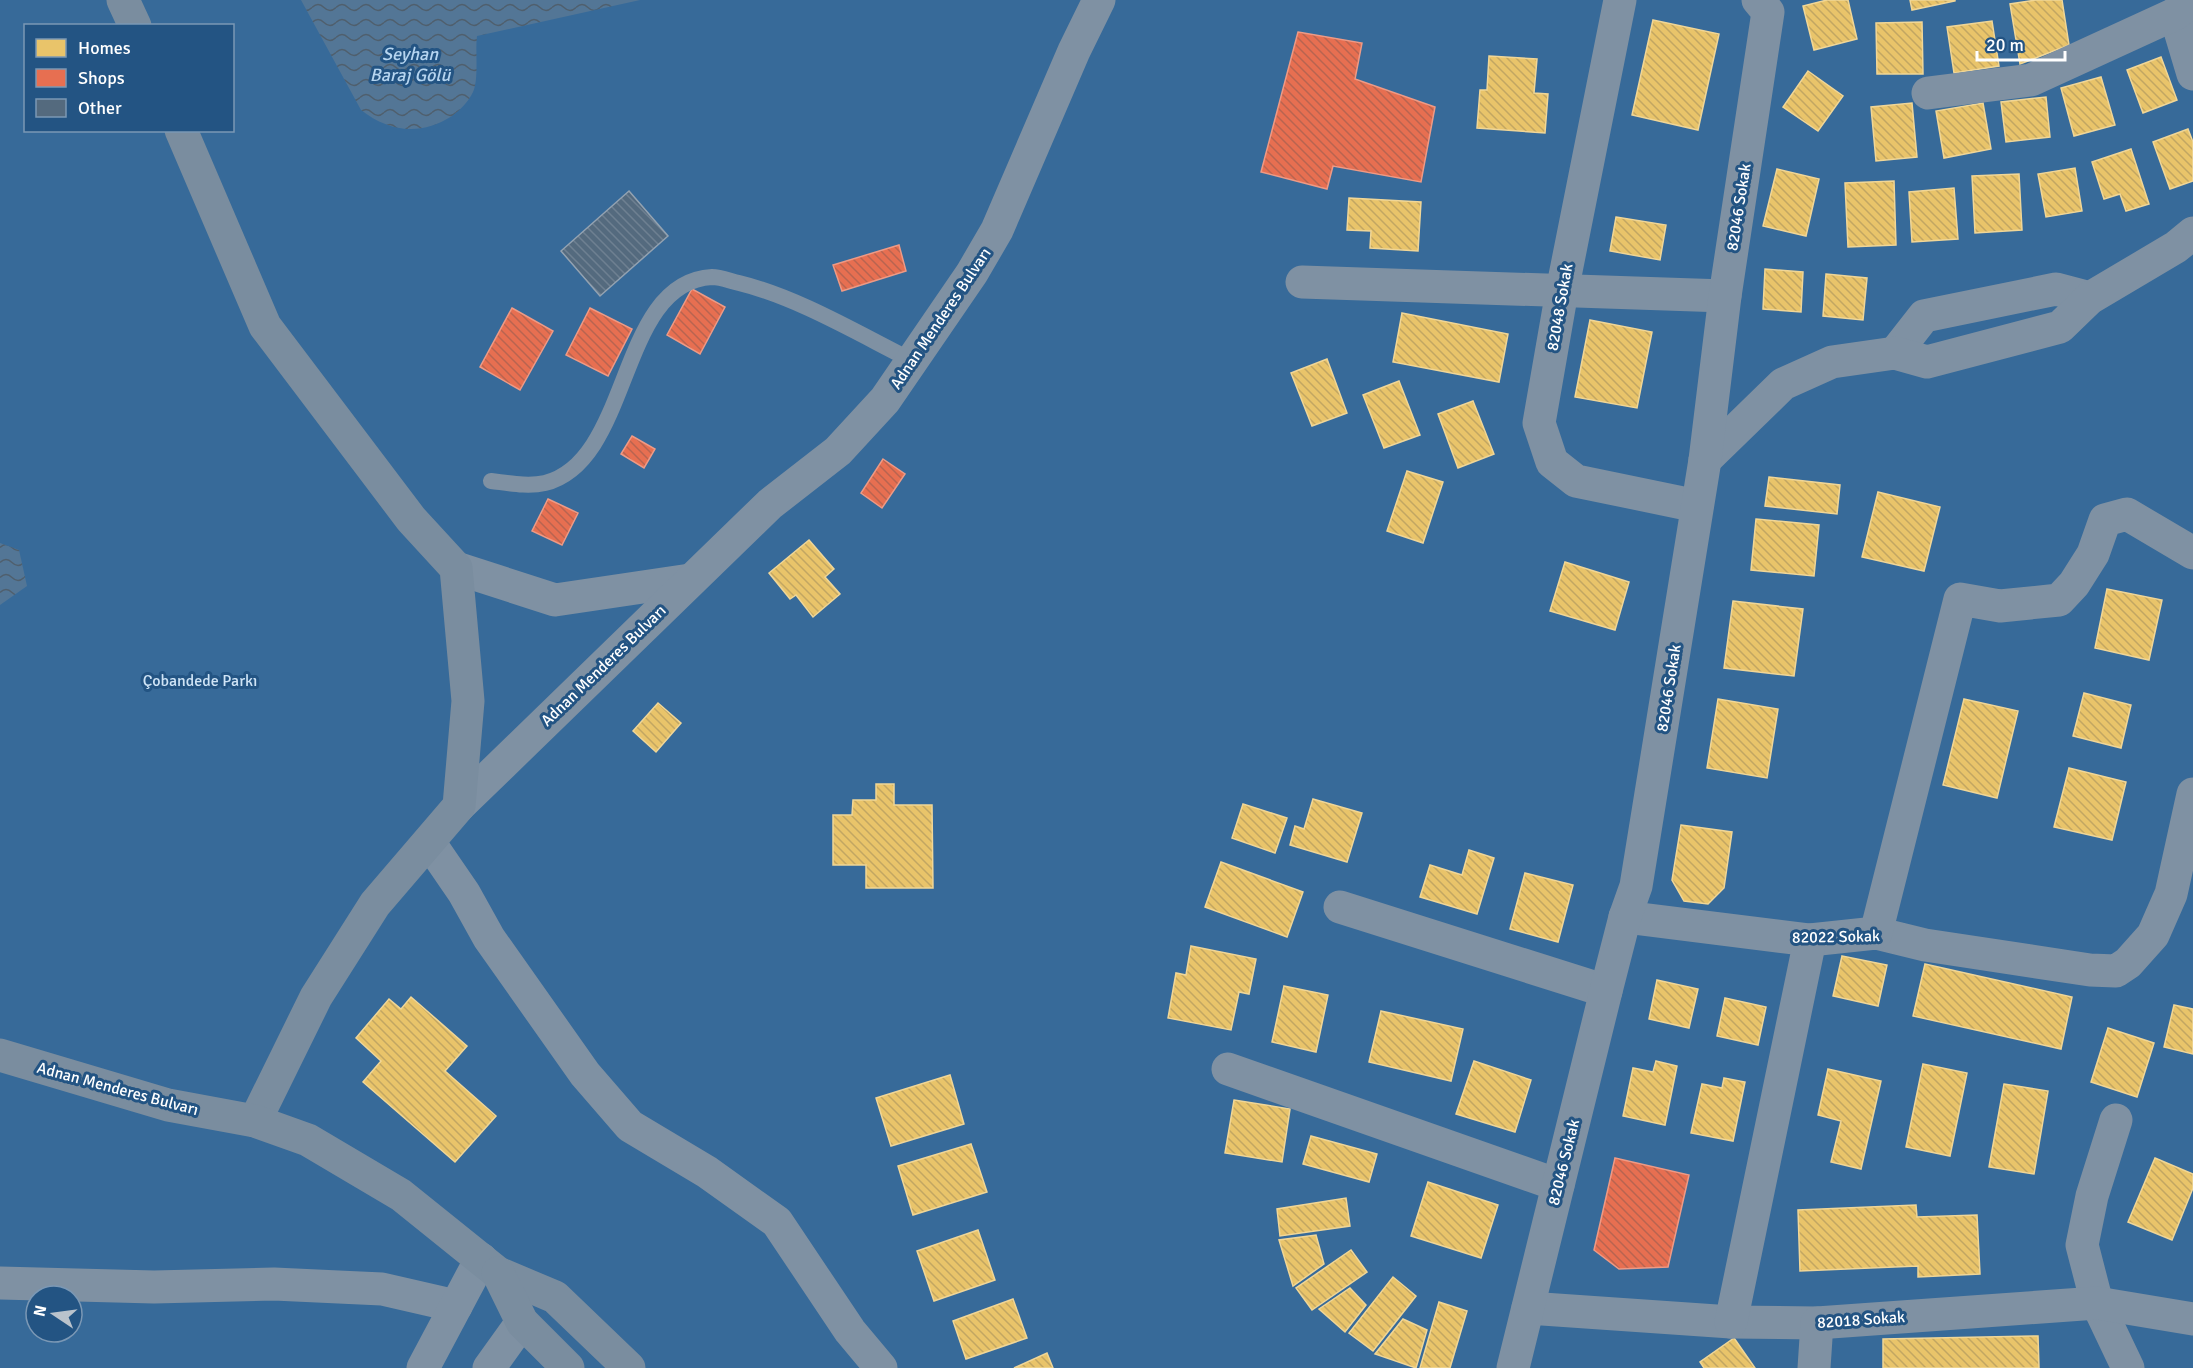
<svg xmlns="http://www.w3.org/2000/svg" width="2193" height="1368" font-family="Signika,sans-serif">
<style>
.green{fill:#376a99;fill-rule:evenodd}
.water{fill:url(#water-waves)}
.homes{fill:url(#homes-back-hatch);stroke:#f0d697;stroke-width:1.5}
.shops{fill:url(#shops-back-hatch);stroke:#ee9a85;stroke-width:1.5}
.building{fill:url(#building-back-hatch);stroke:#93a2b1;stroke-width:1.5}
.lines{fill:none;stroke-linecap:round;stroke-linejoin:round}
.service{stroke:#7f91a3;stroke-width:16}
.minor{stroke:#7f91a3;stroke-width:33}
.tertiary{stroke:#7f91a3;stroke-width:33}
.secondary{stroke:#7a8d9f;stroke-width:33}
.labels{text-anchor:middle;stroke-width:6;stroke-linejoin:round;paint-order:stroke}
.street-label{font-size:16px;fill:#fff;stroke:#235483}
.park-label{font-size:16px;fill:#cfe4f6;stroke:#235483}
.water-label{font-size:18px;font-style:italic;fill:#b6d5f0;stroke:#235483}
</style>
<defs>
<pattern id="water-waves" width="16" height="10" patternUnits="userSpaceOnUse" patternTransform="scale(1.5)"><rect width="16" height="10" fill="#537696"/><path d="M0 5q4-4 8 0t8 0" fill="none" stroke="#4f5f6d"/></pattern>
<pattern id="homes-back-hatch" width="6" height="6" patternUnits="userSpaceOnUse" patternTransform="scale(1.5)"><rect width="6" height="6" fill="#e9c46a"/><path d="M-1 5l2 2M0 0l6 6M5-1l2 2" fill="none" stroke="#c2a662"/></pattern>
<pattern id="shops-back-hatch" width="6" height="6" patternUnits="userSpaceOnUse" patternTransform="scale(1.5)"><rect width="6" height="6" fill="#e76f51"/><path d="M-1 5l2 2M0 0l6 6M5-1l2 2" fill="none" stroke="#b86450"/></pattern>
<pattern id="building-back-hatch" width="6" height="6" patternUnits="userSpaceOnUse" patternTransform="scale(1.5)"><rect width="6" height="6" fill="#546a7e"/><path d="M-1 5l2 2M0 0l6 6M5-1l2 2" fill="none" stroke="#6e8091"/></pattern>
</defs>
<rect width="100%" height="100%" fill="#39536d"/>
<!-- green -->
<path class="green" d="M0 0H2193V1368H0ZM26 26H232V130H26ZM36 1296H72V1332H36Z"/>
<!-- water -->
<g class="water">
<path d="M301 0H640L477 36C475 51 479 79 473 92 469 101 460 110 452 116 421 136 389 132 361 110Z"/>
<path d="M0 543 19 550 27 586 0 605Z"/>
</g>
<!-- homes -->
<g class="homes">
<path d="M1827 0H1848L1857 39 1814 50 1803 6Z"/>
<path d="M1910 0H1955V1L1912 10Z"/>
<path d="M2036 0H2062L2069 45 2020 64 2010 4Z"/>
<path d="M1653 20 1719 34 1698 130 1632 115Z"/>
<path d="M1992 21 1999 66 1954 73 1947 27Z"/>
<path d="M1922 22 1923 74H1877L1876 23Z"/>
<path d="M1489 56 1537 59 1534 93 1548 94 1545 133 1477 128 1480 90H1487Z"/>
<path d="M2161 57 2177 100 2143 113 2127 70Z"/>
<path d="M1808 71 1843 96 1818 131 1783 107Z"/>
<path d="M2101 77 2115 125 2074 136 2061 88Z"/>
<path d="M2046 97 2050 137 2006 142 2001 102Z"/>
<path d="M1912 103 1917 157 1876 161 1871 107Z"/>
<path d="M1983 103 1991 149 1944 158 1936 111Z"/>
<path d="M2188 129 2193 142V181L2170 189 2153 142Z"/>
<path d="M2131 149 2149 204 2126 211 2120 194 2104 199 2092 162Z"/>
<path d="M2075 168 2082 211 2046 217 2038 174Z"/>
<path d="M1777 169 1819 179 1806 236 1763 226Z"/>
<path d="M2019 174 2022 230 1975 233 1972 176Z"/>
<path d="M1894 181 1896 245 1848 247 1845 183Z"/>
<path d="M1954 188 1958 239 1912 242 1909 192Z"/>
<path d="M1349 198 1421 202 1418 251 1370 248 1371 231 1347 230Z"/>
<path d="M1616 217 1666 225 1660 260 1610 251Z"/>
<path d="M1765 269 1803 272 1801 312 1763 309Z"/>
<path d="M1826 274 1867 278 1863 320 1823 316Z"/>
<path d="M1402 313 1508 334 1499 382 1393 362Z"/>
<path d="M1590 320 1652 332 1637 408 1575 397Z"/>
<path d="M1327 359 1347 413 1312 426 1291 373Z"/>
<path d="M1399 381 1420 435 1384 448 1363 395Z"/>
<path d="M1473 401 1494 454 1458 468 1438 414Z"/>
<path d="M1407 471 1443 482 1423 543 1387 531Z"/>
<path d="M1769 477 1840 485 1837 514 1765 506Z"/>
<path d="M1878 492 1940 507 1924 571 1862 557Z"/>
<path d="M1756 519 1819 525 1814 576 1751 570Z"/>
<path d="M809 540 834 569 825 577 840 594 813 617 796 595 790 599 769 573Z"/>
<path d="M1565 562 1629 582 1615 630 1550 611Z"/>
<path d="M2107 589 2162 600 2149 660 2095 648Z"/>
<path d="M1733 601 1803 609 1794 676 1724 668Z"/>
<path d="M2084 693 2131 705 2121 748 2073 736Z"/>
<path d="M1718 699 1778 709 1767 778 1707 768Z"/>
<path d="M1964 699 2018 711 1997 798 1943 785Z"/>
<path d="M658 703 681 723 656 752 633 731Z"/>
<path d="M2069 768 2126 782 2112 840 2054 827Z"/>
<path d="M876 784H894V805H932L933 888H866V865H833V815H852L853 800H876Z"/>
<path d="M1313 799 1362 813 1347 862 1290 845 1295 826 1304 829Z"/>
<path d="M1243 804 1287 818 1275 853 1232 838Z"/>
<path d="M1681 825 1732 832 1724 888 1708 904 1684 901 1672 880Z"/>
<path d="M1469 850 1494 858 1477 914 1420 897 1430 865 1462 875Z"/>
<path d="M1221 862 1303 892 1287 937 1205 907Z"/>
<path d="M1525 873 1573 885 1558 942 1510 929Z"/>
<path d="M1191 946 1256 959 1249 994 1239 992 1231 1030 1168 1018 1176 973 1186 975Z"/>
<path d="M1842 956 1887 965 1878 1006 1833 996Z"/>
<path d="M1925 964 2072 997 2061 1049 1913 1016Z"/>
<path d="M1657 980 1698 989 1689 1028 1649 1019Z"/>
<path d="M1284 986 1328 995 1316 1052 1272 1042Z"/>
<path d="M411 997 467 1046 445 1071 496 1116 455 1162 363 1082 381 1061 356 1038 389 999 401 1009Z"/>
<path d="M1725 998 1766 1007 1758 1045 1717 1036Z"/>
<path d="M2174 1005 2193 1009V1054L2164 1047Z"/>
<path d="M1381 1011 1463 1029 1451 1081 1369 1062Z"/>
<path d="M2108 1028 2154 1043 2137 1097 2091 1082Z"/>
<path d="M1474 1061 1531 1080 1515 1132 1456 1114Z"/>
<path d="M1656 1061 1677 1066 1665 1125 1623 1116 1633 1068 1653 1072Z"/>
<path d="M1923 1064 1967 1073 1950 1156 1906 1147Z"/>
<path d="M1828 1069 1881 1081 1861 1169 1831 1162 1841 1121 1818 1115Z"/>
<path d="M950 1075 964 1124 891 1146 876 1098Z"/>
<path d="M1724 1078 1745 1082 1733 1141 1691 1133 1702 1084 1722 1088Z"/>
<path d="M2004 1084 2048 1091 2034 1174 1989 1167Z"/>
<path d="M1234 1100 1290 1109 1282 1162 1225 1153Z"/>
<path d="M1311 1136 1377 1154 1369 1182 1303 1164Z"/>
<path d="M971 1144 987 1192 913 1215 898 1166Z"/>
<path d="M2155 1158 2193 1174V1188L2172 1240 2128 1222Z"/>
<path d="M1428 1182 1498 1205 1481 1258 1411 1236Z"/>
<path d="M1346 1198 1350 1226 1280 1236 1277 1209Z"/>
<path d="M1916 1205 1917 1217 1977 1215 1980 1274 1918 1277V1266L1800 1271 1798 1210Z"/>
<path d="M978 1230 995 1280 934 1301 917 1251Z"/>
<path d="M1316 1235 1324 1264 1293 1286 1279 1240Z"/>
<path d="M1351 1250 1367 1272 1312 1310 1296 1288Z"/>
<path d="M1393 1277 1416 1296 1373 1351 1349 1333Z"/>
<path d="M1350 1288 1366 1305 1345 1332 1319 1309Z"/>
<path d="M1013 1299 1027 1338 966 1359 953 1321Z"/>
<path d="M1439 1302 1467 1311 1450 1368H1420Z"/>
<path d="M1403 1319 1427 1330 1416 1368 1375 1354Z"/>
<path d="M2038 1336 2039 1368H1883V1339Z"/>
<path d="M1734 1338 1755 1368H1704L1700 1362Z"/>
<path d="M1047 1353 1053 1368H1014Z"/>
</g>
<!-- shops -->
<g class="shops">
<path d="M1298 32 1362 43 1355 79 1435 107 1421 182 1333 166 1327 189 1261 172Z"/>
<path d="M899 245 906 271 842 291 833 265Z"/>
<path d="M692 289 725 307 700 354 667 335Z"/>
<path d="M512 308 553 331 520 390 480 367Z"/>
<path d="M590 308 632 329 608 376 566 355Z"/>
<path d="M632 436 655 449 644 468 621 454Z"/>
<path d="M883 459 905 474 882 508 861 493Z"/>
<path d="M548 499 578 513 562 545 532 531Z"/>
<path d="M1615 1158 1689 1175 1668 1267 1619 1269 1594 1250Z"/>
</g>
<!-- building -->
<path class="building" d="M629 191 668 236 600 296 561 251Z"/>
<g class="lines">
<!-- service -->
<path class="service" d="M491 481C508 483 528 487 545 483 633 461 617 282 712 277 721 277 730 281 739 283 797 297 859 334 913 361"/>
<!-- minor -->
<g class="minor">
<path d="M1620 0 1562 291 1539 423 1552 462 1576 481 1697 506"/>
<path d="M2175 14 2193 74"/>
<path d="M1928 93 2031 80 2175 14 2193 1"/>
<path d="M1302 282 1725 296"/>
<path d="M1895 353 1924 316 2056 289 2090 298"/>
<path d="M1705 460 1783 384 1832 362 1895 353 1927 362 2060 327 2090 298 2176 247 2193 233"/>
<path d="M456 568 555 600 690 580"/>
<path d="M429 842 464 893 489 938 585 1074 630 1126 707 1172 777 1222 850 1331 881 1368"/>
<path d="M1340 907 1606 991"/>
<path d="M1625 917 1810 940 1876 933 1925 945 2090 970 2116 971 2128 963 2153 935 2171 894 2193 794"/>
<path d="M1876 933 1960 599 2000 606 2059 600 2074 584 2093 554 2105 520 2127 514 2193 553"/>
<path d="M1228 1069 1558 1185"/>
<path d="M2116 1120 2092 1196 2082 1245 2097 1303 2128 1368"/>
<path d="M0 1283 154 1287 274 1284 382 1289 456 1306"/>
<path d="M1528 1308 1731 1322 1817 1323 2097 1303 2193 1319"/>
<path d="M1731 1322 1810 940"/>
<path d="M423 1368 481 1259"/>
<path d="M489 1368 522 1322"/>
<path d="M1513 1368 1606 991 1625 917 1636 886 1705 460 1725 296 1768 12 1758 0"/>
<path d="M1814 1368 1817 1323"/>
</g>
<!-- tertiary -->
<path class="tertiary" d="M459 806 770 504 838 451 885 400 972 273 997 230 1074 51 1099 0"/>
<!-- secondary -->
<g class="secondary">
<path d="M123 0 135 26"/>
<path d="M181 130 265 326 411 519 456 568 468 701 459 806 375 904 316 997 255 1121"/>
<path d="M0 1055 168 1105 255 1121 308 1140 401 1195 498 1273 555 1297 629 1368"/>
<path d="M498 1273 522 1322 568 1368"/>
</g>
</g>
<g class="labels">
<!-- street labels -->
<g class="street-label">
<text transform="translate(1738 207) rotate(-81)" y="6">82046 Sokak</text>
<text transform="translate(1559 307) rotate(-80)" y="6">82048 Sokak</text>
<text transform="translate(940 318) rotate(-56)" y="6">Adnan Menderes Bulvarı</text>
<text transform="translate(603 665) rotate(-44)" y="6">Adnan Menderes Bulvarı</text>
<text transform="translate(1668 688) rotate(-81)" y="6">82046 Sokak</text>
<text transform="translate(1836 936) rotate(-1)" y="6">82022 Sokak</text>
<text transform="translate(118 1088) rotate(15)" y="6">Adnan Menderes Bulvarı</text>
<text transform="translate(1563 1162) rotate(-76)" y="6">82046 Sokak</text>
<text transform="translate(1861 1319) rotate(-4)" y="6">82018 Sokak</text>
</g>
<!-- park labels -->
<g class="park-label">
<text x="200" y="686">Çobandede Parkı</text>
</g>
<!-- water labels -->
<g class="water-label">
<text x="410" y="60">Seyhan<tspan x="410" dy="21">Baraj Gölü</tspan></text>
</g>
</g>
<!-- legend -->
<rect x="24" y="24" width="210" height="108" fill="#235483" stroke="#7b98b5" stroke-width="1.5"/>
<rect x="36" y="39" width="30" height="18" fill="#e9c46a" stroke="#7b98b5" stroke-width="1.5"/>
<text x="78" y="54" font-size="18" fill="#ffffff">Homes</text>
<rect x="36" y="69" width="30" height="18" fill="#e76f51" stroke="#7b98b5" stroke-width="1.5"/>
<text x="78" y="84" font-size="18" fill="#ffffff">Shops</text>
<rect x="36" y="99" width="30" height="18" fill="#546a7e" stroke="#7b98b5" stroke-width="1.5"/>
<text x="78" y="114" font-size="18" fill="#ffffff">Other</text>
<!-- north arrow -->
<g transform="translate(54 1314) rotate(283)"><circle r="28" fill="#235483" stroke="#7b98b5" stroke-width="1.5"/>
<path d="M0-4.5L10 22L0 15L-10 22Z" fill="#bac3cc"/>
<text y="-9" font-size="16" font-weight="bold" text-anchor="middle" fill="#ffffff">N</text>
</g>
<!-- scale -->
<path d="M1977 51v9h88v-9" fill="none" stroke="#ffffff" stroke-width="3"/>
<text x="1986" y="51" font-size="18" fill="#ffffff" stroke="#235483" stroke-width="4.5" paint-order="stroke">20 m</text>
</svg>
